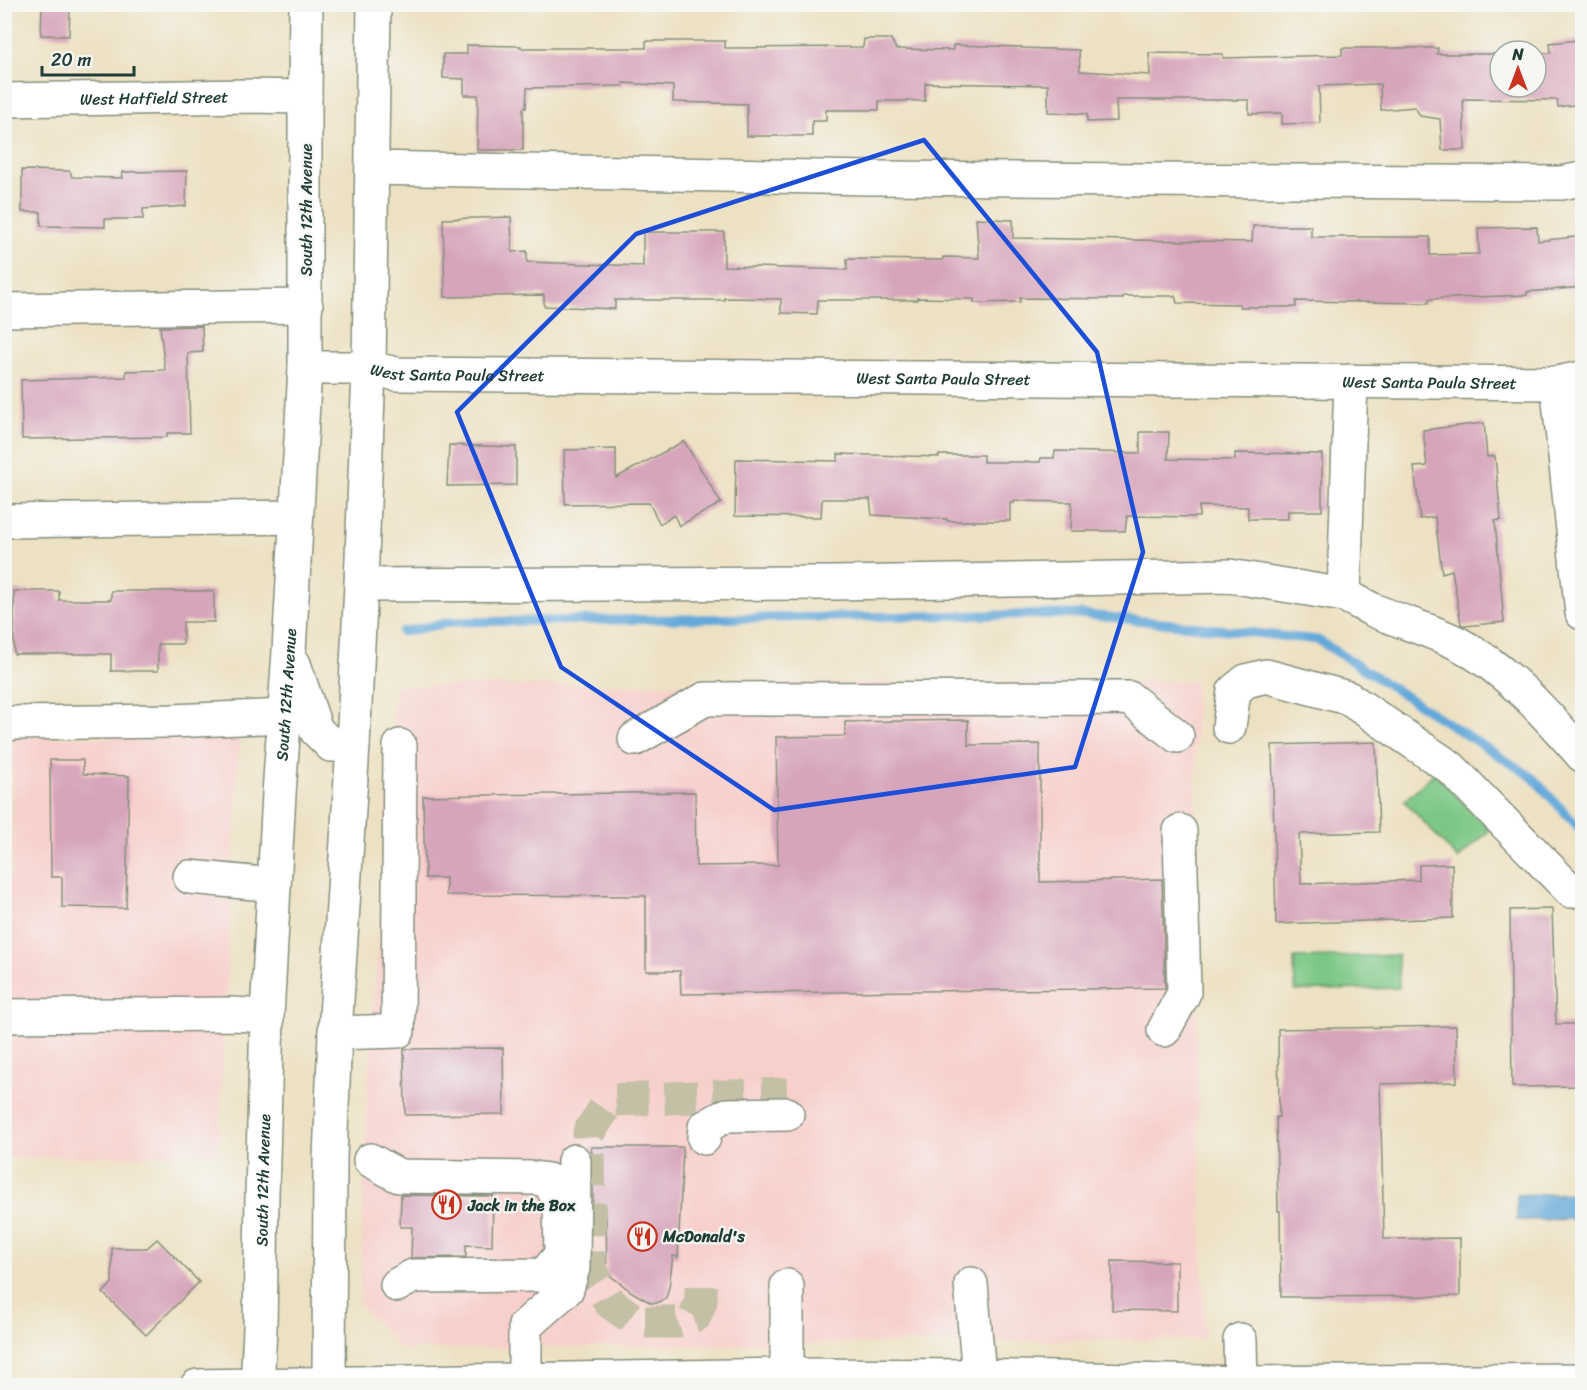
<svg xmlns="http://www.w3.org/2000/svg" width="1587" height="1390" font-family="Sriracha,sans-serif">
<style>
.built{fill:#f7d0cc}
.park{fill:#7cc785;stroke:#4e825c;stroke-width:1.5}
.water{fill:#64a8d9;stroke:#427286;stroke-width:1.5}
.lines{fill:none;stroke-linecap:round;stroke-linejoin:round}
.stream{stroke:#64a8d9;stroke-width:9}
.building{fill:#d7a5bb}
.minor-tunnel{stroke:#c4c0a6;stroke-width:33;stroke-dasharray:33 16;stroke-linecap:butt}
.minor-casing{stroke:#868f7c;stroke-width:36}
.major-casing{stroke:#868f7c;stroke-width:36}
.minor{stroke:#fff;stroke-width:33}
.major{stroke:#fff;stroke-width:33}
.marked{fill:none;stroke:#1d4ed8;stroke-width:4.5;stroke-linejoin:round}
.labels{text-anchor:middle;stroke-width:4.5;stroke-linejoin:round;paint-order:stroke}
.street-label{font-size:16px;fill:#1f3d34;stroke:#f6f6f2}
.poi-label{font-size:16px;font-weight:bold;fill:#1f3d34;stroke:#f6f6f2;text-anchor:start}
</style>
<rect width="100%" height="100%" fill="#f6f6f2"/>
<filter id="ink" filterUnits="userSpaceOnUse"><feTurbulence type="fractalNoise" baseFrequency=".0167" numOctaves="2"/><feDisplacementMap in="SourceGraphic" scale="12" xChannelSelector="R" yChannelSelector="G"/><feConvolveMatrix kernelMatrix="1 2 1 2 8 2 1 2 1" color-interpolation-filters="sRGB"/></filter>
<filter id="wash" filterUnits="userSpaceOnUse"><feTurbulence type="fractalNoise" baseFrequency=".008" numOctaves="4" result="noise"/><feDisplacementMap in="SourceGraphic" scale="24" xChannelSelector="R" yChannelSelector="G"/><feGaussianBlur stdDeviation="1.35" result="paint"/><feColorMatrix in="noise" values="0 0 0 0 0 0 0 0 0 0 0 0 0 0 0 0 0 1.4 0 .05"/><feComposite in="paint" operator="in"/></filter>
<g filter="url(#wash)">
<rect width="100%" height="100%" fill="#ede1c3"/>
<!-- built -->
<g class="built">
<path d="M1195 681 1197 1056 1205 1339 401 1349 359 1304 366 1121 395 686Z"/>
<path d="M240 736 218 1154 5 1158 4 874H12L13 737Z"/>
</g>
<!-- park -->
<g class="park">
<path d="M1434 773 1490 830 1458 859 1404 801Z"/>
<path d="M1398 955 1399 988 1295 991 1294 958Z"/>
</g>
<!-- water -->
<path class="water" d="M1581 1193 1580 1219 1517 1220V1195Z"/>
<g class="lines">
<!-- stream -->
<path class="stream" d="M402 632 452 622 1080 614 1318 640 1532 777 1582 831"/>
</g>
<g id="blocks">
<!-- building -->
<g class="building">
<path d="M42 4H70L69 36 41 35Z"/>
<path d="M864 39H891L896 49 953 50V45L1022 47V48L1079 50 1080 71 1150 75 1149 53 1223 54V58L1342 55V48H1438L1437 54H1500V87H1536V53H1551L1550 43 1578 40 1582 71V104L1558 107 1557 100 1463 99 1465 150H1442L1440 119 1420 116 1415 107 1381 110 1380 84 1319 86 1320 123 1282 124V113L1249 114V100H1116L1117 121 1087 122V114L1048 112V85L925 83V101H879V110H826V121H812V136H747V104L673 102V86L623 83V86L527 88 526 108H523V150H477L478 95H464V79L443 78V54H467V45L521 46V48H646V41H725V48L863 47Z"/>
<path d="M22 170 70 171 72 177 123 178 122 172 187 171 186 206 143 209V219H105V227L41 226V212H22Z"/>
<path d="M511 217 512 252 527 251V262L643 266V232H724V266L847 270V259L943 260V257L979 258 976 218 1013 220V238L1252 242 1253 226H1311V237H1430V255L1479 254 1478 228 1537 227 1538 241 1582 236V287L1527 292V295L1429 299V303L1296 301V307H1240V304L1177 303 1175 296H1123V299L1020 298V302L974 303V299L917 298V300H818L817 314 781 313V299L724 298V300H615V309L544 306V295L445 297 443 219Z"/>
<path d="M202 326 203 352 188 353 190 433H167V437L22 439 21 380 126 377V371L165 370 160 327Z"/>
<path d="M1484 423 1487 457 1495 456 1501 520 1495 521 1504 622 1465 626 1461 624 1452 570 1442 573 1435 517 1420 519 1414 467 1427 466 1423 430Z"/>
<path d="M1140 432H1169L1168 459 1235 460V453L1322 454V511H1288V519H1248V507L1199 506V517L1127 516 1125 531H1071L1072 502 1014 501V503H1010V521H947V519L872 515 870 499H822L821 517 735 516 736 459 838 461V454L939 457V455H983V462H1040L1041 458H1054L1055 451 1140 453Z"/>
<path d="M684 441 721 503 679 526 674 515 660 524 649 503 565 504 564 450 616 449V478Z"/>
<path d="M449 445 516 447V485L447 486Z"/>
<path d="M14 591H59V600H111V591H214V622H183V644H158V671H111V654H14Z"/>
<path d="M968 720V745L1040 744V882L1162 879 1165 988 681 994 680 971H646V896L446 895V878H425L423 796 695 792 696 866 778 865 776 737 845 736V722Z"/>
<path d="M1376 742 1379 832 1299 834 1301 884 1419 880V865L1452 864 1453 918 1276 924 1272 745Z"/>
<path d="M50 760H83V774L129 776 126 908 62 907V877H51Z"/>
<path d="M1552 909 1556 1024H1582V1086L1512 1087 1510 910Z"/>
<path d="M1456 1026 1457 1082 1380 1084 1384 1239 1460 1238V1296L1281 1297 1280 1211H1278L1276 1117H1279L1278 1029Z"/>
<path d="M503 1048 504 1114 405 1115 404 1049Z"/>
<path d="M591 1147H683L678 1257 673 1256 669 1287 666 1298 657 1303H651L632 1292 607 1273 606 1215 593 1216V1161Z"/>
<path d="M401 1195 493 1196 492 1246 466 1245V1257L411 1258 412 1227H400Z"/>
<path d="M157 1239 199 1282 146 1335 103 1293 112 1283V1248H147Z"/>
<path d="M1112 1261 1177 1262V1311L1112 1310Z"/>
</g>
</g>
</g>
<g filter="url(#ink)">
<use href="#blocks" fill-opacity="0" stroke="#868f7c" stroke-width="1.5"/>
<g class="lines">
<!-- minor-tunnel -->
<path class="minor-tunnel" d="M701 1286V1301L695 1316 676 1322H637L609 1302 590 1267 589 1132 610 1100 787 1094"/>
<defs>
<g id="minor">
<path id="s1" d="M4 100 247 96 305 97"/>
<path d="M372 168 870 178 1561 183 1582 179"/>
<path d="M4 310 306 306"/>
<path id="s2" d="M305 368H369L397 374 1557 383 1582 378"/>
<path d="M1351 381 1344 595C1354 600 1363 605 1373 610 1401 622 1431 630 1459 644 1508 670 1546 714 1582 755"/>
<path d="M1557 383 1582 613"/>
<path d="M4 521 296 517"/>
<path d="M361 585 835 583 1230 576 1344 595"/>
<path d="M4 725 14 723 172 721 284 716"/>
<path d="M1229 727 1234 691 1246 681 1266 676 1348 698 1451 768 1571 891"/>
<path d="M635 739 705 699 1129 698 1177 736"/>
<path d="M190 877 274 885"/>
<path d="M4 1016 232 1014 267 1016"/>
<path d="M1164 1030 1184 993 1180 831"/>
<path d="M335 1033 398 1031 400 746"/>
<path d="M704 1138 705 1127 727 1115 787 1114"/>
<path d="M370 1160 399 1176 534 1178 548 1180 560 1201 561 1255 544 1275 413 1276 397 1285"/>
<path d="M971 1284 979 1376"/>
<path d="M787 1286V1375"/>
<path d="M1240 1340 1241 1383"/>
<path d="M525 1379V1326L567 1289 573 1268 574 1161"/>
</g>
<g id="major">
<path d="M294 664 316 730 331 745H353"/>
<path d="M197 1386 787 1375 979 1376 1241 1383 1582 1380"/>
<path id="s3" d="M257 1386 260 1329 262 1195 267 1016 279 794 289 651 305 368V97L306 4"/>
<path d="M329 1386 330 1158 335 1033 353 745 361 585 369 368 374 4"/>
</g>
</defs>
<!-- minor casing -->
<use href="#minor" class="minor-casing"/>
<!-- major casing -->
<use href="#major" class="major-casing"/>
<!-- minor -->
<use href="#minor" class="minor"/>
<!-- major -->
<use href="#major" class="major"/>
</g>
</g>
<!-- marked area -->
<path class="marked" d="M924 140 1097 352 1143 552 1075 767 774 810 561 667 457 412 636 234Z"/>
<!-- icons -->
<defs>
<symbol id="restaurant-ring" viewBox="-11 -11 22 22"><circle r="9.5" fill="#f6f6f2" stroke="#c8321e" stroke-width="1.5"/><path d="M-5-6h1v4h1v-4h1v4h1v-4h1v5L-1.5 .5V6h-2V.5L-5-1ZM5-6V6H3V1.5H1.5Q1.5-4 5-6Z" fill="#c8321e"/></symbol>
</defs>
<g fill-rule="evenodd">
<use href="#restaurant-ring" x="430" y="1188" width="33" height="33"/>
<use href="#restaurant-ring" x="626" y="1220" width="33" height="33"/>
</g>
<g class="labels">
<!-- street labels -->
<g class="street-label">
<text dy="6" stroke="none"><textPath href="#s1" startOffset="150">West Hatfield Street</textPath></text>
<text transform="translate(306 210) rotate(-90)" y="6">South 12th Avenue</text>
<text dy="6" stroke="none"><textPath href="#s2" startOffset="153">West Santa Paula Street</textPath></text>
<text dy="6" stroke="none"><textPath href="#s2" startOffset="639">West Santa Paula Street</textPath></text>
<text dy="6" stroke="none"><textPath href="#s2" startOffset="1125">West Santa Paula Street</textPath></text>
<text dy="6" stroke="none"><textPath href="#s3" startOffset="692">South 12th Avenue</textPath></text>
<text dy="6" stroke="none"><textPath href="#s3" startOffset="206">South 12th Avenue</textPath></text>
</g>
<!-- poi labels -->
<g class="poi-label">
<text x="468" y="1211">Jack in the Box</text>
<text x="663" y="1242">McDonald's</text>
</g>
</g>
<!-- margin -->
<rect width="1587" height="1390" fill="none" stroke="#f6f6f2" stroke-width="24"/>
<!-- north arrow -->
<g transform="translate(1518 69)"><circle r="28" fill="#f6f6f2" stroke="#a0aca6" stroke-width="1.5"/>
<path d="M0-4.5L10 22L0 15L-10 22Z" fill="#c8321e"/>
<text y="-9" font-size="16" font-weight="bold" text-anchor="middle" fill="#1f3d34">N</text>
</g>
<!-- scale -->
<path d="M42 66v9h92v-9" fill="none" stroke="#1f3d34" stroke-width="3"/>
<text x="51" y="66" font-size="18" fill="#1f3d34" stroke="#f6f6f2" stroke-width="4.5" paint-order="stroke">20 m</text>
</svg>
